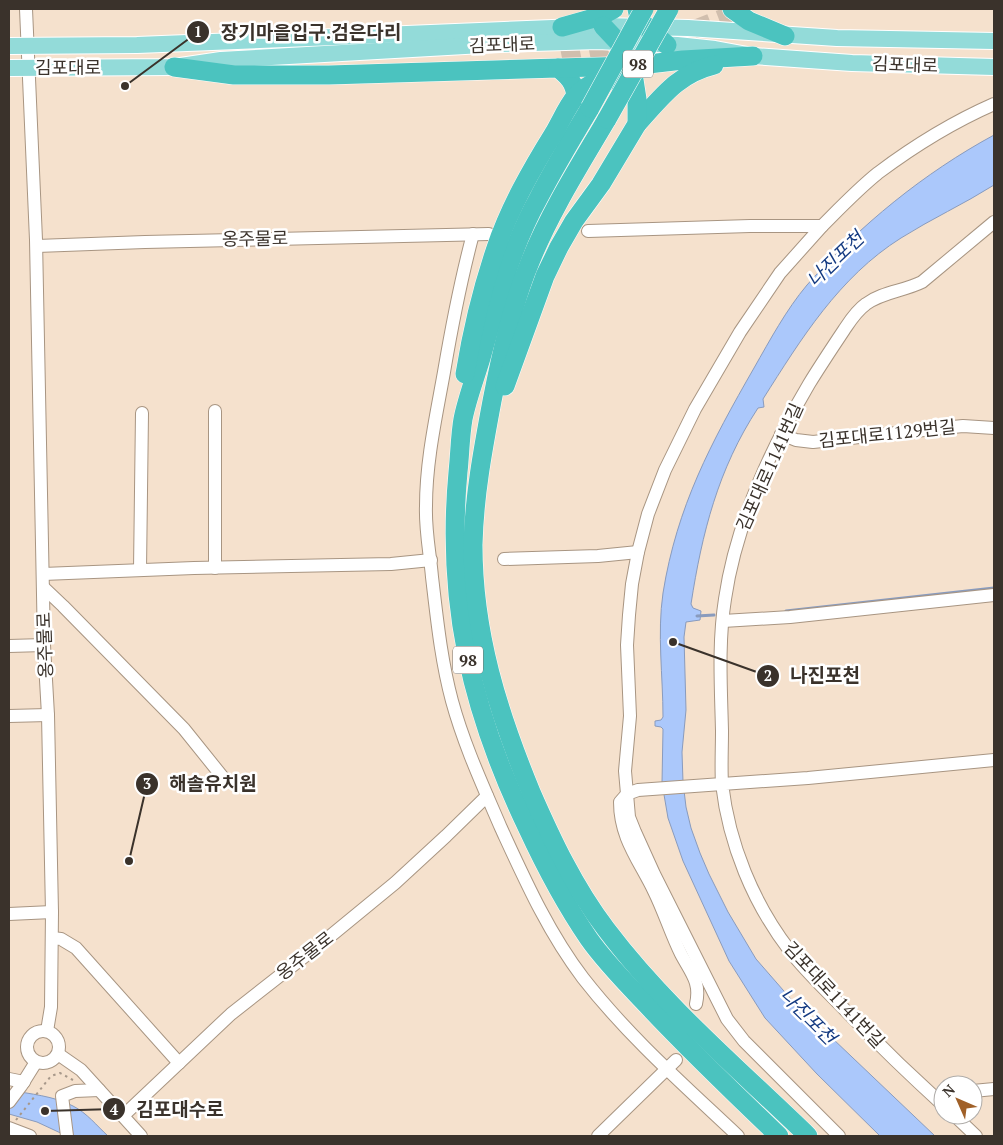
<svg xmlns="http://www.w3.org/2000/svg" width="1003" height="1145" font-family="'PT Serif','Noto Sans KR',serif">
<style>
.water{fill:#abc8fb;stroke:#899bbd}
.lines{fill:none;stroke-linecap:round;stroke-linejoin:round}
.stream{stroke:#899bbd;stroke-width:3}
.highway-tunnel{stroke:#d0bead;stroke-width:19;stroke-dasharray:19 9;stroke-linecap:butt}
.minor-casing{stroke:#a89582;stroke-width:14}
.major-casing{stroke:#fff;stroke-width:18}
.highway-casing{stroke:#fff;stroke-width:20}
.path{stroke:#a7988a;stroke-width:2;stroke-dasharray:2.5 4;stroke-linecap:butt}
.minor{stroke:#fff;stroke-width:12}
.major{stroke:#93dbd9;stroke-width:16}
.highway{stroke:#4bc3bf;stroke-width:19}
.highway-bridge-casing{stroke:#fff;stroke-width:20;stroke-linecap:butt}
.highway-bridge{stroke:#4bc3bf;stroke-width:19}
.labels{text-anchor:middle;stroke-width:5;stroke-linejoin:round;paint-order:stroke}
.shield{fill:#fff;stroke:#75706b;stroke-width:1}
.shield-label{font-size:16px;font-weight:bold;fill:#3a322b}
.street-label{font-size:18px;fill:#3a322b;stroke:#fff}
.water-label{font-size:19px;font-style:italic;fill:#153b82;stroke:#fff}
.leader{fill:none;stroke:#3a322b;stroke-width:2}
.callout-dot{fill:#3a322b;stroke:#fff;stroke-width:2}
.mark-label{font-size:15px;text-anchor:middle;font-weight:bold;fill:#fff}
.callout-label{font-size:19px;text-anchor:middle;font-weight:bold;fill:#3a322b;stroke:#fff;stroke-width:5;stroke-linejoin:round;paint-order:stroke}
</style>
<rect width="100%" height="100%" fill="#f5e1cd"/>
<!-- water -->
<g class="water">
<path d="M994 135V185C964 204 931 219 901 238 839 277 801 339 763 399L764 407 758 408C718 469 702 533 691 604L693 608 701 611 700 620 686 622 684 637 686 710 682 752 683 782 686 807 691 828 700 853 709 874 728 912 756 959 790 998 935 1136H880L817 1074 765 1018 729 961 683 861 668 818 662 783 663 729 661 727 655 726V721L661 720 663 717C663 676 657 634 663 593 677 506 711 443 754 368 770 340 786 310 807 285 860 225 924 173 994 135Z"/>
<path d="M9 1090C30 1094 54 1096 73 1106 87 1113 97 1126 108 1136H67L37 1122 9 1114Z"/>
</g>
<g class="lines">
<!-- stream -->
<g class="stream">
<path d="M786 611 994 588"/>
<path d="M697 616 714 615"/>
</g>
<!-- highway-tunnel -->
<g class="highway-tunnel">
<path d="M693 30 732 15 742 9"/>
<path d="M562 58 634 44"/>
</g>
<defs>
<g id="minor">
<path d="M26 9 36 240 44 645 48 715 52 912 51 1007 47 1031"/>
<path d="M588 231 750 226H822C840 208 858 189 878 173 914 146 953 122 994 104"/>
<path d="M473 234C461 279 452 325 444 372 436 417 426 461 426 506 425 530 430 553 432 577 437 619 441 660 452 701 464 745 483 786 501 828 525 880 548 932 583 978 629 1037 684 1085 738 1136"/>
<path d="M37 246 145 242 489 234"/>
<path d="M215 411V568"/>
<path d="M781 434 796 440 813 442 943 428 963 426 994 428"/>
<path d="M504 559 598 556 638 552"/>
<path d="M140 570 142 413"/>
<path d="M43 574 194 568 391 564 431 560"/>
<path d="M43 587 63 606 184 729 225 780"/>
<path d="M723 621 790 617 994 595"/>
<path d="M9 646 44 645"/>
<path d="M9 716 48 715"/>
<path d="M9 914 52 912"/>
<path d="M52 938 61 939 76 948 179 1063"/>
<path d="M696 1004C701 982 691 973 681 954 671 934 664 911 654 891 639 860 620 838 620 802L627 794 625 771 630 716 627 645 629 615 632 584 638 552 648 514 665 470 695 409 740 332 780 273 822 226"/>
<circle cx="43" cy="1047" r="16"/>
<path d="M58 1054 81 1070 141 1136"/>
<path d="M9 1079 24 1082"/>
<path d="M973 1091 994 1089"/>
<path d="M9 1102 21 1086 36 1062"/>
<path d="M943 1105C910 1075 878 1044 847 1012 828 992 807 973 790 951 753 903 729 844 722 784L808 778 994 760"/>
<path d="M124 1115 231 1014 328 938 395 883 446 836 487 796"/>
<path d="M954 1115 976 1136"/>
<path d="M9 1128 30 1136"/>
<path d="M67 1136 62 1096 75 1091 99 1090"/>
<path d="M598 1136 676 1060"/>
<path d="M839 1136 744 1041 727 1019 654 874 635 832 629 817 627 794 638 790 722 784C721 766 722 749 722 731 721 687 718 643 725 599 736 523 770 450 809 384 820 366 832 348 844 330 850 321 856 311 866 304 882 292 904 291 922 282L994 222"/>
</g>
<g id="major">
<path d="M9 46 137 45 603 26 688 28 837 38 994 41"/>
<path d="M9 68 174 67 221 60 500 44 598 41 677 45 715 49 753 56 852 63 994 67"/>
</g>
<g id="highway">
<path d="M637 9C639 25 655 34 667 45"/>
<path d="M732 9 749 21 785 36"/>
<path d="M562 27 601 16 614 9"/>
<path d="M174 67 234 75H329L558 68C569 77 574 82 576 96"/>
<path d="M558 68 631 66 683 60 753 56"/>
<path d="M590 108C572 138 554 168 538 199 511 248 496 304 481 358 475 378 467 399 463 419 460 436 460 454 458 472 446 602 471 710 527 827 545 866 565 904 589 939 606 963 627 984 647 1005 689 1050 734 1093 779 1136"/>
<path d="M607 119C580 165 550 212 530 262 512 305 501 355 492 401 483 449 474 497 473 545 473 633 498 712 531 792 552 840 574 887 606 929 664 1006 739 1069 808 1136"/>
<path d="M637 124C661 98 677 74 714 65"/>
<path d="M465 374C472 331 482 289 496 248 510 207 531 170 554 133 561 121 567 107 575 97 579 92 588 86 593 83 612 74 624 83 635 97"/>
<path d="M505 386 545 276 559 247 574 221 601 184 637 124V99L632 67 619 43 603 26"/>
</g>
</defs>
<!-- minor casing -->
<use href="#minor" class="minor-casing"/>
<!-- major casing -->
<use href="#major" class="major-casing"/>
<!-- highway casing -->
<use href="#highway" class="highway-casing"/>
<!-- path -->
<path class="path" d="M16 1120 51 1076 60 1073 73 1080"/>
<!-- minor -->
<use href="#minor" class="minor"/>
<!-- major -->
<use href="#major" class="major"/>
<!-- highway -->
<use href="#highway" class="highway"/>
<defs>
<g id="highway-bridge">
<path d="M590 108 644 9"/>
<path d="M607 119 669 9"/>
</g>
</defs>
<!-- highway-bridge casing -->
<use href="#highway-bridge" class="highway-bridge-casing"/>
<!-- highway-bridge -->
<use href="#highway-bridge" class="highway-bridge"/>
</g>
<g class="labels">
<!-- shield labels -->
<g class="shield">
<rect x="623" y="50.5" width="30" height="27" rx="4"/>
<rect x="453" y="646.5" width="30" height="27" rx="4"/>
</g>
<g class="shield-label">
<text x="638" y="70">98</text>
<text x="468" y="666">98</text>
</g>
<!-- street labels -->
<g class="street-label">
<text transform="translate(502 45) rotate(-2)" y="6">김포대로</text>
<text transform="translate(905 65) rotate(2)" y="6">김포대로</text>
<text x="68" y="74">김포대로</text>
<text transform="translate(255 239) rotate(-1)" y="6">옹주물로</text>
<text transform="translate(887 434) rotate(-6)" y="6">김포대로1129번길</text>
<text transform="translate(770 467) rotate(-66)" y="6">김포대로1141번길</text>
<text transform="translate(45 645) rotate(-92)" y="6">옹주물로</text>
<text transform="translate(305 956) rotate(-38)" y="6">옹주물로</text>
<text transform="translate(834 995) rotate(47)" y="6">김포대로1141번길</text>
</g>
<!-- water labels -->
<g class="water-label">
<text transform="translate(835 259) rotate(-44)" y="7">나진포천</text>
<text transform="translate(808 1016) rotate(45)" y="7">나진포천</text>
</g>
</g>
<!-- callouts -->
<path class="leader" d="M125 86L198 32M673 642L768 676M129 861L147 784M45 1111L114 1109"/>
<g class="callout-dot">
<circle cx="125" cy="86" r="5"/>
<circle cx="673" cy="642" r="5"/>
<circle cx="129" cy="861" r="5"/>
<circle cx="45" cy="1111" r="5"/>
<circle cx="198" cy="32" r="12"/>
<circle cx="768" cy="676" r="12"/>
<circle cx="147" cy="784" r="12"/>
<circle cx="114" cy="1109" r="12"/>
</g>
<g class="mark-label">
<text x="198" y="37">1</text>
<text x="768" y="681">2</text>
<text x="147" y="789">3</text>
<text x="114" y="1115">4</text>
</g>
<g class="callout-label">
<text x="311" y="39">장기마을입구.검은다리</text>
<text x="825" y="682">나진포천</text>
<text x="213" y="790">해솔유치원</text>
<text x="180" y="1116">김포대수로</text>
</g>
<!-- border -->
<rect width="1003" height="1145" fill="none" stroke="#3a322b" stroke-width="20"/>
<!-- north arrow -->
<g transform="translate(958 1100) rotate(315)"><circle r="24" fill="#ffffff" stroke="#b0adaa"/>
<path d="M0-4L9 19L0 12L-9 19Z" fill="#a06028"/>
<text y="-8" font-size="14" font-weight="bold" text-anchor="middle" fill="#3a322b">N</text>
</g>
</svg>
